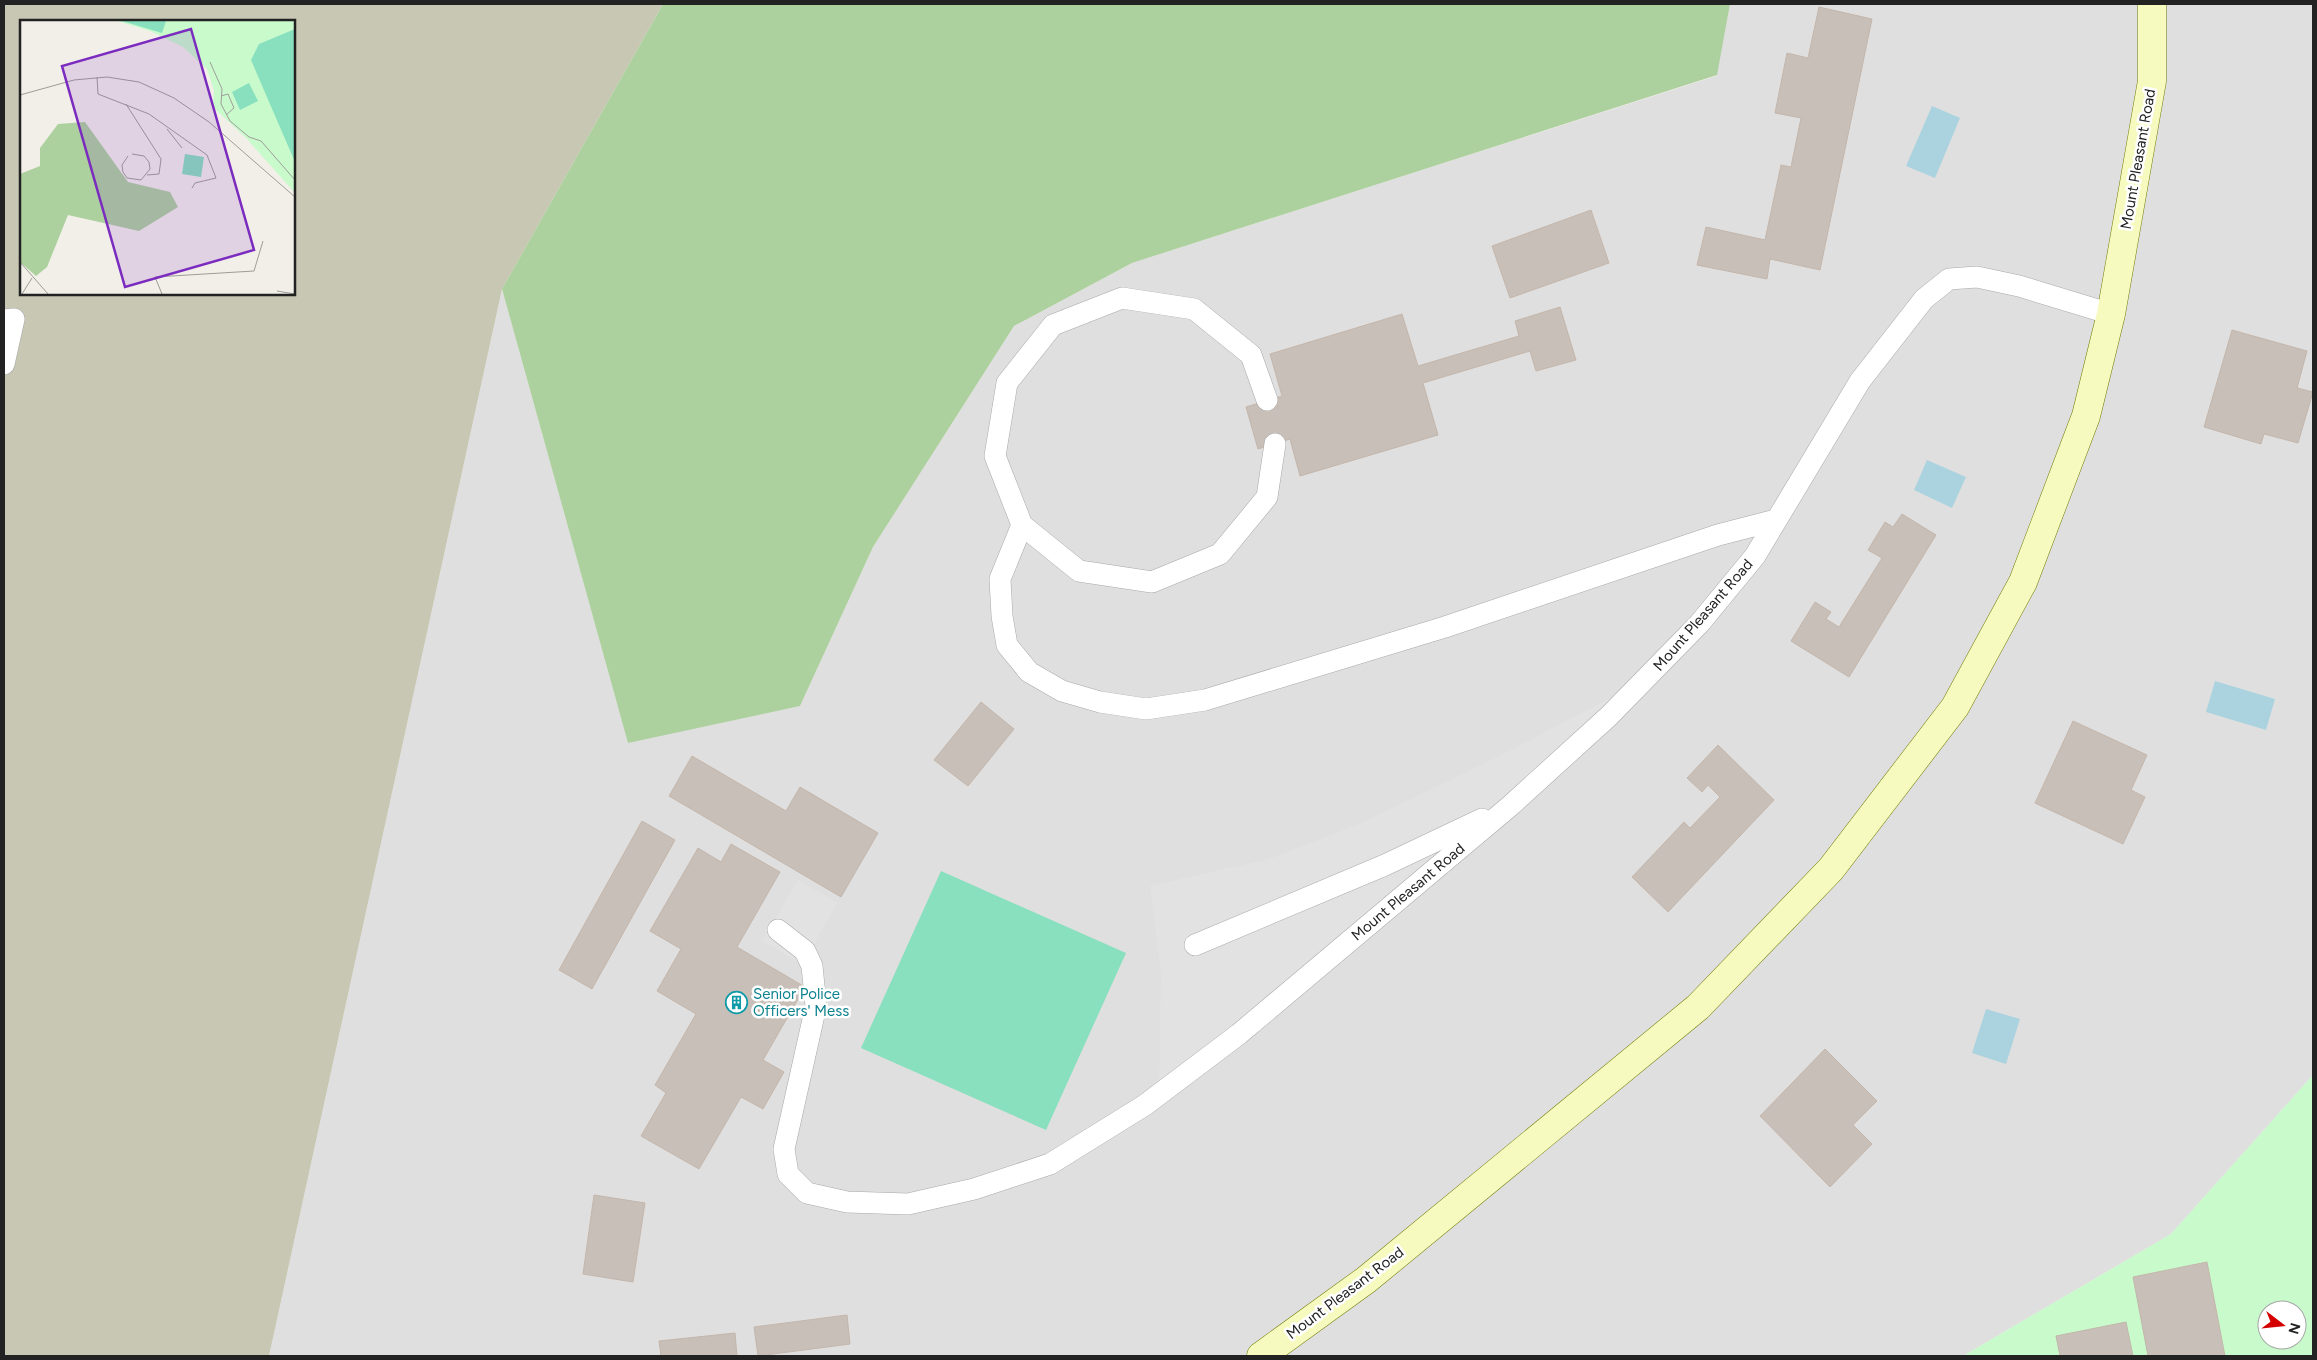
<svg xmlns="http://www.w3.org/2000/svg" width="2317" height="1360" font-family="Figtree,sans-serif">
<style>
.residential{fill:#e0dfdf}
.construction{fill:#c7c7b4;fill-rule:evenodd}
.forest{fill:#add19e}
.park{fill:#c8facc;fill-rule:evenodd}
.pitch{fill:#88e0be}
.parking{fill:#e2e2e2}
.water{fill:#aad3df}
.building{fill:#c7bfb8;stroke:#c4b6ab}
.lines{fill:none;stroke-linecap:round;stroke-linejoin:round}
.lane-casing{stroke:#a9a9a9;stroke-width:22}
.secondary-casing{stroke:#707d05;stroke-width:29}
.lane{stroke:#fff;stroke-width:21}
.secondary{stroke:#f7fabf;stroke-width:28}
.labels{text-anchor:middle;stroke-width:5;stroke-linejoin:round;paint-order:stroke}
.street-label{font-size:15px;fill:#222;stroke:#fff}
.culture-label{font-size:15px;fill:#0d838f;stroke:#fff;text-anchor:start}
.inset-road{fill:none;stroke:#9f9d99;stroke-width:1}
.view{fill:#7b2cbf;fill-opacity:0.15;stroke:#7b2cbf;stroke-width:2.5}
.inset-edge{fill:none;stroke:#222;stroke-width:2.5}
</style>
<rect width="100%" height="100%" fill="#f2efe9"/>
<!-- residential -->
<path class="residential" d="M1730 4H2313V1075L2171 1234 1963 1356H269L502 289 628 742 800 706 873 547 1014 326 1132 263 1716 76Z"/>
<!-- construction -->
<path class="construction" d="M4 4H663L502 289 269 1356H4ZM21 21H294V294H21Z"/>
<!-- forest -->
<path class="forest" d="M663 4H1730L1717 75 1132 263 1014 326 873 547 800 706 628 743 502 289Z"/>
<!-- park -->
<path class="park" d="M2313 1075V1356H1963L2171 1234ZM2267 1310H2297V1340H2267Z"/>
<!-- pitch -->
<path class="pitch" d="M941 871 1126 953 1046 1130 861 1048Z"/>
<!-- parking -->
<g class="parking">
<path d="M1645 680 1159 1095 1161 972 1150 886 1269 859 1362 823 1497 757Z"/>
<path d="M798 880 838 903 802 964 762 941Z"/>
</g>
<!-- water -->
<g class="water">
<path d="M1932 106 1960 118 1935 178 1906 166Z"/>
<path d="M1927 460 1966 477 1952 508 1914 490Z"/>
<path d="M2215 681 2275 699 2266 730 2206 712Z"/>
<path d="M1986 1009 2020 1019 2006 1064 1972 1053Z"/>
</g>
<!-- building -->
<g class="building">
<path d="M1819 7 1872 19 1820 270 1770 259 1767 279 1697 265 1706 227 1765 240 1781 165 1791 167 1801 118 1775 113 1787 53 1808 58Z"/>
<path d="M1591 210 1609 263 1510 298 1492 246Z"/>
<path d="M1560 307 1576 360 1536 371 1530 351 1423 383 1438 435 1300 476 1290 439 1258 449 1246 407 1282 396 1270 354 1402 314 1418 366 1519 336 1515 321Z"/>
<path d="M2232 330 2307 351 2297 388 2313 392 2298 443 2264 434 2261 444 2204 427Z"/>
<path d="M1902 514 1936 535 1849 677 1791 641 1815 602 1831 612 1826 619 1839 627 1882 558 1868 550 1885 522 1893 527Z"/>
<path d="M981 702 1014 729 968 786 934 760Z"/>
<path d="M2073 721 2147 755 2131 790 2145 797 2123 844 2035 803Z"/>
<path d="M1718 745 1774 800 1668 912 1632 877 1684 822 1690 828 1720 797 1708 785 1702 792 1687 778Z"/>
<path d="M692 756 786 811 800 787 878 833 841 897 669 796Z"/>
<path d="M642 821 675 840 592 989 559 970Z"/>
<path d="M731 844 780 872 737 947 805 987 763 1060 784 1072 763 1109 741 1097 699 1169 641 1136 666 1093 655 1085 696 1014 657 991 681 949 650 931 698 848 721 862Z"/>
<path d="M1825 1049 1877 1101 1853 1125 1872 1144 1830 1187 1760 1116Z"/>
<path d="M594 1195 645 1203 633 1282 583 1274Z"/>
<path d="M2207 1262 2225 1356H2148L2133 1277Z"/>
<path d="M847 1315 850 1344 758 1356 754 1327Z"/>
<path d="M2126 1322 2133 1356H2060L2056 1336Z"/>
<path d="M735 1333 737 1356H661L659 1341Z"/>
</g>
<g class="lines">
<defs>
<g id="lane">
<path d="M4 320 14 319 4 364"/>
<path d="M1267 400 1251 355 1194 309 1122 298 1053 325 1007 383 995 456 1022 525 1079 571 1152 582 1220 554 1267 497 1275 444"/>
<path d="M1022 525 1000 579 1002 616 1007 645 1029 672 1062 691 1100 702 1146 709 1205 700 1445 627 1718 535 1776 520"/>
<path d="M778 930 805 951 812 966 816 1006 784 1149 788 1174 807 1193 847 1202 908 1204 974 1189 1050 1164 1145 1105 1239 1034 1510 806 1609 716 1699 624 1755 556 1860 381 1924 299 1949 279 1977 277 2019 286 2111 314"/>
<path d="M1195 945 1385 865 1482 819"/>
</g>
<path id="secondary" d="M1261 1356 1366 1280 1698 1007 1831 869 1955 707 2023 582 2086 416 2111 314 2152 81V4"/>
</defs>
<!-- lane casing -->
<use href="#lane" class="lane-casing"/>
<!-- secondary casing -->
<use href="#secondary" class="secondary-casing"/>
<!-- lane -->
<use href="#lane" class="lane"/>
<!-- secondary -->
<use href="#secondary" class="secondary"/>
</g>
<!-- icons -->
<defs>
<symbol id="building-ring" viewBox="-11 -11 22 22"><circle r="9.5" fill="#fff" stroke="#0f9aa8" stroke-width="1.5"/><path d="M-4-6H4V6H1V3H-1V6H-4ZM-2.5-4.3h1.7v1.8h-1.7ZM.8-4.3h1.7v1.8H.8ZM-2.5-1h1.7V.8h-1.7ZM.8-1h1.7V.8H.8Z" fill="#0f9aa8"/></symbol>
</defs>
<g fill-rule="evenodd">
<use href="#building-ring" x="724" y="990" width="25" height="25"/>
</g>
<g class="labels">
<!-- street labels -->
<g class="street-label">
<text transform="translate(2138 159) rotate(-80)" y="5">Mount Pleasant Road</text>
<text transform="translate(1703 615) rotate(-49)" y="5">Mount Pleasant Road</text>
<text transform="translate(1408 892) rotate(-40)" y="5">Mount Pleasant Road</text>
<text transform="translate(1345 1293) rotate(-37)" y="5">Mount Pleasant Road</text>
</g>
<!-- culture labels -->
<g class="culture-label">
<text x="753" y="999">Senior Police<tspan x="753" dy="17">Officers' Mess</tspan></text>
</g>
</g>
<!-- overview -->
<g transform="translate(20 20)">
<rect width="275" height="275" fill="#f2efe9"/>
<path d="M65 102 108 162 150 172 158 187 119 211 48 195 27 247 16 256 0 242V154L20 146V128L38 104Z" fill="#add19e"/>
<path d="M97 1H275V173L227 119 193 87 194 70 187 49 163 27 130 11Z" fill="#c8facc"/>
<path d="M102 1H146L142 13ZM275 9V142L231 40 239 24ZM229 63 238 81 220 90 212 72ZM165 134 184 137 181 157 162 154Z" fill="#88e0be"/>
<path class="inset-road" d="M190 42 202 69 201 84 210 101 229 117 241 121 275 160M77 57 78 74 129 94 187 135 196 158 175 163 172 168M0 75 54 60 87 57 119 62 154 78 189 102 275 177M201 76 208 74 214 88 206 95M106 84 141 139 139 154 127 155M147 109 162 128M108 136 102 145 103 152 107 158 121 160 130 149 129 142 124 136 112 134M0 242 28 274M257 271 275 274M2 274 12 258M142 274 135 257 234 251 243 221"/>
<path class="view" d="M171 9 234 230 105 267 42 46Z"/>
<rect width="275" height="275" class="inset-edge"/>
</g>
<!-- border -->
<rect width="2317" height="1360" fill="none" stroke="#222222" stroke-width="10"/>
<!-- north arrow -->
<g transform="translate(2282 1325) rotate(106)"><circle r="24" fill="#ffffff" stroke="#a7a7a7"/>
<path d="M0-4L9 19L0 12L-9 19Z" fill="#d40000"/>
<text y="-8" font-size="14" font-weight="bold" text-anchor="middle" fill="#222222">N</text>
</g>
</svg>
